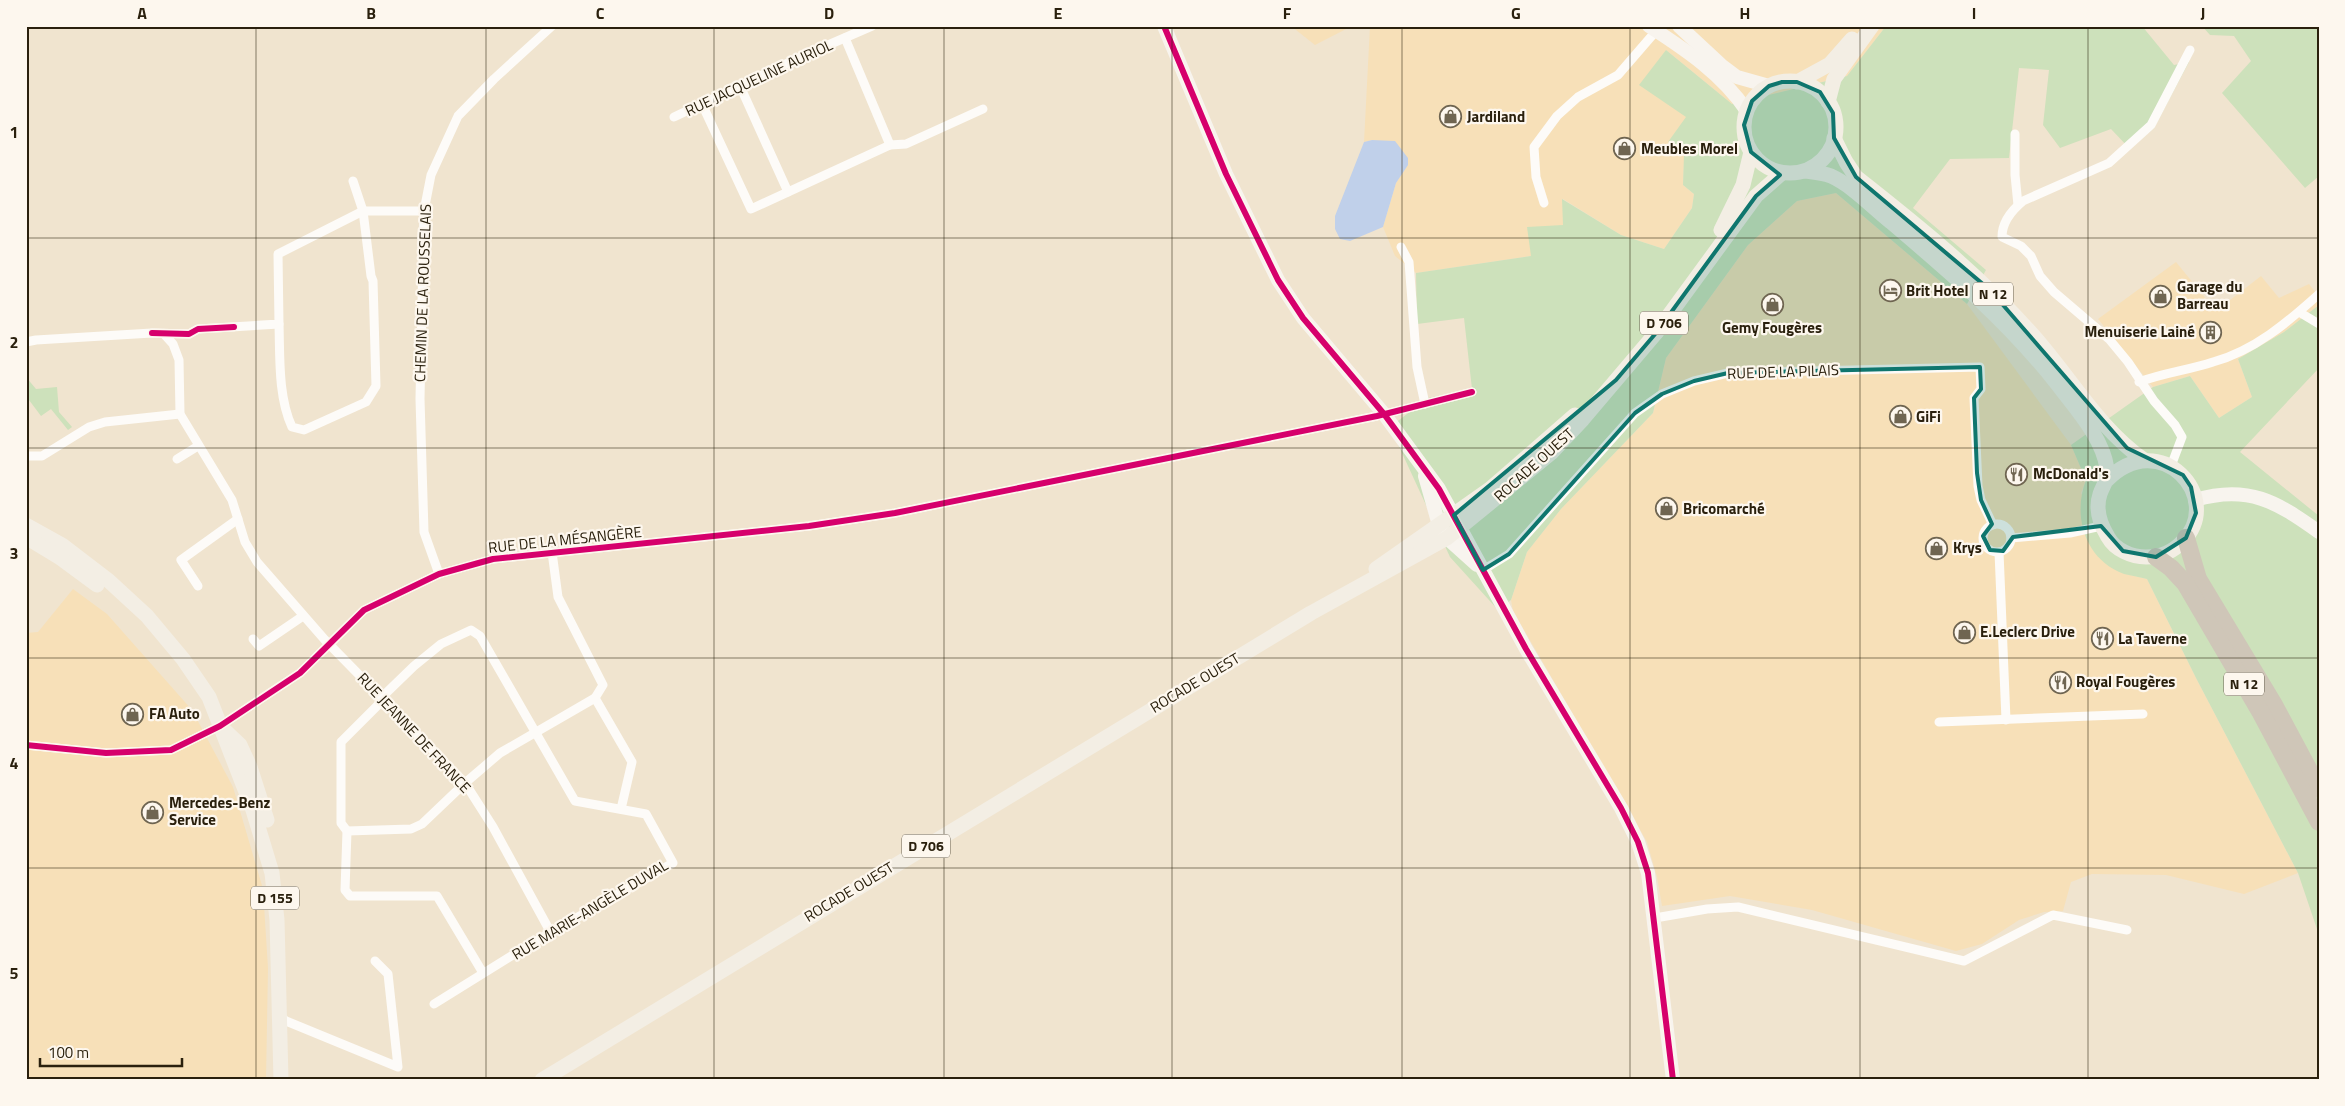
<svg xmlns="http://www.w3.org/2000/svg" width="2345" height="1106" font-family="'Titillium Web',sans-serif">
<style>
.built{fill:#f7e0b8}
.green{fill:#cde1bb}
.water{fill:#c0d0ea}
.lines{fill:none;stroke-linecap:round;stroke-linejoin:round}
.street{stroke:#fdfbf8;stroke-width:9}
.secondary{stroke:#f8f4ee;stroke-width:14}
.primary{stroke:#f3eee4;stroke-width:15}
.highway{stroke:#cfc6b8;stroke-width:18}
.cycleway-casing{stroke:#fdf7ee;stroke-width:9}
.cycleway{stroke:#d6006c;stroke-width:6}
.marked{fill:#0f766e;fill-opacity:0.2;stroke:#0f766e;stroke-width:4;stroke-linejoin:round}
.grid{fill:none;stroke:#2a200d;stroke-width:1;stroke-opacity:0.55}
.labels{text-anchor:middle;stroke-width:4.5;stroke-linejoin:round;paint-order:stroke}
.shield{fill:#fdf7ee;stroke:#696050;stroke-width:1}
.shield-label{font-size:14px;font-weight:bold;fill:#2a200d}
.street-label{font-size:15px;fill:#2a200d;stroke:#fdf7ee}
.poi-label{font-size:15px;font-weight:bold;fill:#2a200d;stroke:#fdf7ee;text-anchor:start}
.neatline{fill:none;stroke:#2a200d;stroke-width:2}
.grid-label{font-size:16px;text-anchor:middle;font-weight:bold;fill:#2a200d}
</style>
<rect width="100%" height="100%" fill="#f0e4cf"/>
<!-- built -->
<g class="built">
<path d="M1291 26H1352L1315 45Z"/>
<path d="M1370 26H1886L1847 76 1732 104 1666 50 1686 117 1683 185 1694 194 1692 208 1664 249 1621 235 1563 199V225L1531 256 1416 273 1395 256 1383 227 1396 183 1407 166 1372 140 1364 142Z"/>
<path d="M1836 193 1967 304 2071 445 2086 480 2081 493 2123 573 2147 579 2196 678 2298 873 2244 894 2166 875 2092 874 2071 882 2063 911 2044 912 2019 920 1982 944 1956 951 1812 910 1730 896 1662 906 1657 877 1647 842 1513 611 1511 600 1527 552 1561 509 1653 413 1666 358 1748 245 1797 201Z"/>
<path d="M2176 262 2216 311 2261 276 2279 298 2309 284 2319 297V305L2284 332 2238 359 2252 397 2219 418 2190 376 2153 387 2098 319Z"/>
<path d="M73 589 107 614 192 710 233 787 263 889 268 968 266 1080H26V633L38 632Z"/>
</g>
<!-- green -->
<g class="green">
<path d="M1886 26H2142L2174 65 2189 62 2154 128 2130 149 2111 129 2060 148 2043 125 2049 70 2019 68 2009 158 1950 159 1913 208 1986 270 1967 304 1836 193 1797 201 1748 245 1666 358 1653 413 1561 509 1527 552 1511 600 1498 610 1450 557 1390 427 1428 398 1472 389 1464 318 1417 324 1416 273 1531 256 1527 227 1563 225 1562 199 1621 235 1664 249 1692 208 1694 194 1683 185 1684 154 1668 142 1686 117 1639 85 1666 50 1732 104 1847 76Z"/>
<path d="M2202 26H2319V176L2305 188 2222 93 2251 61 2234 36 2210 35Z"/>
<path d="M2319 305V368L2240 452 2319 516V935L2298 873 2196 678 2147 579C2140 577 2132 576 2124 574 2085 560 2072 516 2086 480L2071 445 2153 387 2190 376 2219 418 2252 397 2238 359 2284 332Z"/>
<path d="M26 377 36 389 57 387 59 412 72 427 68 430 51 409 41 416 26 396V391L29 389 26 385Z"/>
</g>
<!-- water -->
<path class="water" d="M1372 140 1395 141 1408 158V165L1396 183 1383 227 1350 241 1340 239 1335 229V216L1364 142Z"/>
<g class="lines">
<!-- street -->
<g class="street">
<path d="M845 38 890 145 906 144 983 109"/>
<path d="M740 86 788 192"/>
<path d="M702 104 751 209 890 145"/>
<path d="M674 117 796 59 872 26"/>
<path d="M2015 134V175L2018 205"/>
<path d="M1544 203 1536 177 1534 147 1557 116 1578 97 1618 75 1656 31"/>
<path d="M1401 247 1409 262 1417 367 1425 404"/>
<path d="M2299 312 2319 324"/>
<path d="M279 324C280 357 278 397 292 427L304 430 366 402 376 386 373 281 371 276 363 211 353 181"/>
<path d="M164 334 173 344 179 360 180 414 232 500 245 542 257 562 325 640 465 783 493 827 551 933"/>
<path d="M26 342 36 340 152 333 189 334 198 329 279 324 278 254 363 211H424"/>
<path d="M2139 382C2163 373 2189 370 2213 362 2254 351 2288 322 2319 294"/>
<path d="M26 456H42L89 427 105 422 180 414"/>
<path d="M177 459 198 446"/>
<path d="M2171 466 2182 437 2175 425 2154 401 2128 362 2109 339 2054 292 2040 276 2031 256 2021 246 2002 237C2002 222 2012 210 2023 201L2109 163 2151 125 2190 50"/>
<circle cx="1997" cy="538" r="14"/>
<path d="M2011 538 2070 533 2101 526"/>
<path d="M1999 552 2006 720"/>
<path d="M1483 570 1509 554 1635 413 1662 394 1694 381 1728 373 1980 367 1981 389 1974 398 1978 486 1981 500 1993 525"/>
<path d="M439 574 424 532 420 399 424 211 431 175 458 116 494 79 552 26"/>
<path d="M198 586 181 560 238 519"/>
<path d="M253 639 259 646 303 616"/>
<path d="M382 697 414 666 441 644 471 630 480 636 575 801 646 814 673 863 529 945 434 1004"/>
<path d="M595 698 632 762 621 809"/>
<path d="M384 699 341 742V823L347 831 345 890 350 896H437L483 973"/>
<path d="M1939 722 2143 714"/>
<path d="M26 745 106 753 171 750 220 726 300 673 364 610 439 574 493 559 809 526 895 513 1377 416 1472 392"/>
<path d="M347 831 411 829 422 824 465 783 500 753 595 698 603 685 558 597 552 552"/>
<path d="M1655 918 1707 909 1738 907 1964 961 2053 915 2127 930"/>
<path d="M279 1016 286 1021 398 1067 388 974 375 961"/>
</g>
<!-- secondary -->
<g class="secondary">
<path d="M1164 26 1226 174 1278 280 1303 318 1384 414 1439 489 1526 649 1621 808 1638 842 1648 873 1673 1080"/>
<path d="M1649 26C1686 50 1722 74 1747 111"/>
<path d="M1679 26 1721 65 1737 77 1769 86"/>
<path d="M1425 476 1439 525 1447 538 1477 565"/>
<path d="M2195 500C2248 484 2277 502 2319 532"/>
</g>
<!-- primary -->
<g class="primary">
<circle cx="1790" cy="127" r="46"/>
<path d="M1797 82 1830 64 1852 39"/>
<path d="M1828 102 1834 79 1872 26"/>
<path d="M1834 138 1846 162 1856 177C1917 225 1979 275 2031 333 2069 375 2098 428 2144 460"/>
<path d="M1805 171C1813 172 1823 173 1831 176 1853 186 1872 207 1891 222 1951 273 2010 323 2058 385 2076 409 2103 438 2107 469 2109 479 2103 485 2100 494 2095 509 2100 524 2108 537 2115 550 2132 557 2146 557 2161 557 2173 552 2183 541 2225 498 2160 426 2107 480"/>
<path d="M1721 230 1743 185 1751 152"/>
<path d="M26 525 62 545 109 581 147 616 183 659 209 697 253 810 272 873 277 920 281 1080"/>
<path d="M26 537 59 557 97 585"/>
<path d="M1376 569 1490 489 1575 415"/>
<path d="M222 728 240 745 250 767 267 820"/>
<path d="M542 1080 1311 613 1447 538 1551 453 1583 419 1656 333 1756 196 1782 173"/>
</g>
<!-- highway -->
<g class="highway">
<path d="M2186 538 2198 579 2274 705 2319 789"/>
<path d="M2156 557 2171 568 2185 583 2261 713 2319 822"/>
</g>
<defs>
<g id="cycleway">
<path d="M1164 26 1226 174 1278 280 1303 318 1384 414 1439 489 1526 649 1621 808 1638 842 1648 873 1673 1080"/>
<path d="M152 333 189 334 198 329 234 327"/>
<path d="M26 745 106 753 171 750 220 726 300 673 364 610 439 574 493 559 809 526 895 513 1377 416 1472 392"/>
</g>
</defs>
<!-- cycleway casing -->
<use href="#cycleway" class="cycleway-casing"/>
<!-- cycleway -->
<use href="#cycleway" class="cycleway"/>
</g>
<!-- marked area -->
<path class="marked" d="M1782 82H1797L1820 92 1833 113 1834 138 1856 177 1990 290 2127 448 2183 475 2191 487 2196 513 2186 538 2156 557 2123 551 2101 526 2013 537 2003 551 1990 550 1983 536 1992 524 1981 500 1977 473 1974 398 1981 389 1980 367 1728 373 1694 381 1662 394 1635 413 1509 554 1483 570 1454 515 1616 380 1656 333 1756 196 1780 175 1751 152 1744 125 1752 101 1769 86Z"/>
<!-- grid -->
<path class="grid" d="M256 26V1080M486 26V1080M714 26V1080M944 26V1080M1172 26V1080M1402 26V1080M1630 26V1080M1860 26V1080M2088 26V1080M26 238H2319M26 448H2319M26 658H2319M26 868H2319"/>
<!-- icons -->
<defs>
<symbol id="shop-ring" viewBox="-11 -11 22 22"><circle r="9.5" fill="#fdf7ee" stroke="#6f6551" stroke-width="1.5"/><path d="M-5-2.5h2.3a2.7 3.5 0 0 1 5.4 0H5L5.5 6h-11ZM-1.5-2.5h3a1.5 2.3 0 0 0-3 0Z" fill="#6f6551"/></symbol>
<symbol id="hotel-ring" viewBox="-11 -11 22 22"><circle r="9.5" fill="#fdf7ee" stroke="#6f6551" stroke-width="1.5"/><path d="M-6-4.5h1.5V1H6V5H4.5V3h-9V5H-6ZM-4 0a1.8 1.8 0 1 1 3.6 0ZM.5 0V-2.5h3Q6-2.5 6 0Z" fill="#6f6551"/></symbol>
<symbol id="building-ring" viewBox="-11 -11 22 22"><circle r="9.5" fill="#fdf7ee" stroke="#6f6551" stroke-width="1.5"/><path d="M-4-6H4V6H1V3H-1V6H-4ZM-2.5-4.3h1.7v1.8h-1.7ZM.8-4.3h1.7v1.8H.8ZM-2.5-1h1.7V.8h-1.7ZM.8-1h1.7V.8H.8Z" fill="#6f6551"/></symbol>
<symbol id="restaurant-ring" viewBox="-11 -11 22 22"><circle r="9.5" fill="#fdf7ee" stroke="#6f6551" stroke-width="1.5"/><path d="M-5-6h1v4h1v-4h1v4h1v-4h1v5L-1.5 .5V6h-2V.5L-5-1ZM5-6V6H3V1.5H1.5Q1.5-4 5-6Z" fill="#6f6551"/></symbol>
</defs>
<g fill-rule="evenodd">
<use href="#shop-ring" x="1438" y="104" width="25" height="25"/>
<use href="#shop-ring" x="1612" y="136" width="25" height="25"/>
<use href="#hotel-ring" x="1878" y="278" width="25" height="25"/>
<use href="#shop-ring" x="2148" y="284" width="25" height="25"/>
<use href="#shop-ring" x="1760" y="292" width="25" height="25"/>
<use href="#building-ring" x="2198" y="320" width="25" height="25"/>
<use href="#shop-ring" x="1888" y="404" width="25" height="25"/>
<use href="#restaurant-ring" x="2004" y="462" width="25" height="25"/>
<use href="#shop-ring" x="1654" y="496" width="25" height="25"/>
<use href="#shop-ring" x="1924" y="536" width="25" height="25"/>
<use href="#shop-ring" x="1952" y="620" width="25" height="25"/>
<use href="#restaurant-ring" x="2090" y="626" width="25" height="25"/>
<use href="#restaurant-ring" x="2048" y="670" width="25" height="25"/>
<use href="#shop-ring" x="120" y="702" width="25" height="25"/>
<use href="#shop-ring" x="140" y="800" width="25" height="25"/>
</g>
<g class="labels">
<!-- shield labels -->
<g class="shield">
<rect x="1973" y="282.5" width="40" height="23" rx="4"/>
<rect x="1640" y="311.5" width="48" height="23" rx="4"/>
<rect x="2224" y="672.5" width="40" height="23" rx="4"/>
<rect x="902" y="834.5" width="48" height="23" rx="4"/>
<rect x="251" y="886.5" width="48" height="23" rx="4"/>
</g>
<g class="shield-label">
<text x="1993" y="299">N 12</text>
<text x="1664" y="328">D 706</text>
<text x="2244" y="689">N 12</text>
<text x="926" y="851">D 706</text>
<text x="275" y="903">D 155</text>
</g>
<!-- street labels -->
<g class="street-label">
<text transform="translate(759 78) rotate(-25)" y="5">RUE JACQUELINE AURIOL</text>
<text transform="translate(423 293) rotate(-88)" y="5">CHEMIN DE LA ROUSSELAIS</text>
<text transform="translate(1783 372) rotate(-2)" y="5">RUE DE LA PILAIS</text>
<text transform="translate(1534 465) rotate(-42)" y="5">ROCADE OUEST</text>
<text transform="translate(565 540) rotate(-6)" y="5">RUE DE LA MÉSANGÈRE</text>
<text transform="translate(1195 683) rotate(-31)" y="5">ROCADE OUEST</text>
<text transform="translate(414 733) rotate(47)" y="5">RUE JEANNE DE FRANCE</text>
<text transform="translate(849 892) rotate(-31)" y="5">ROCADE OUEST</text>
<text transform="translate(590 910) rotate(-31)" y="5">RUE MARIE-ANGÈLE DUVAL</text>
</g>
<!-- poi labels -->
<g class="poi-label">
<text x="1467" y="122">Jardiland</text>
<text x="1641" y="154">Meubles Morel</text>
<text x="2177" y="292">Garage du<tspan x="2177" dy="17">Barreau</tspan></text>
<text x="1906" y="296">Brit Hotel</text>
<text x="1772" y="333" text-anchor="middle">Gemy Fougères</text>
<text x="2195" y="337" text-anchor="end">Menuiserie Lainé</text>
<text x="1916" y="422">GiFi</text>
<text x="2033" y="479">McDonald's</text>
<text x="1683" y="514">Bricomarché</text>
<text x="1953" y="553">Krys</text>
<text x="1980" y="637">E.Leclerc Drive</text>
<text x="2118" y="644">La Taverne</text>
<text x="2076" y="687">Royal Fougères</text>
<text x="149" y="719">FA Auto</text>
<text x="169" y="808">Mercedes-Benz<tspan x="169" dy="17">Service</tspan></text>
</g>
</g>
<!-- border -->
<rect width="2345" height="1106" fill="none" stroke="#fdf7ee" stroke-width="55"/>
<!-- scale -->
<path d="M40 1058v8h142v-8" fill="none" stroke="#2a200d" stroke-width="2.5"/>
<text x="48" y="1058" font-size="15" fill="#2a200d" stroke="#fdf7ee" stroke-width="4" paint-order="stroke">100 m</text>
<rect x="28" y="28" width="2290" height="1050" class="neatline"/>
<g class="grid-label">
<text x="142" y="19">A</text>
<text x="371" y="19">B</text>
<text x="600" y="19">C</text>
<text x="829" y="19">D</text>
<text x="1058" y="19">E</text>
<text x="1287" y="19">F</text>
<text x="1516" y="19">G</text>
<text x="1745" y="19">H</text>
<text x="1974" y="19">I</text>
<text x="2203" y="19">J</text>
<text x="14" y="138">1</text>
<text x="14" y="348">2</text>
<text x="14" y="559">3</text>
<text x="14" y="769">4</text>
<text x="14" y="979">5</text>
</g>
</svg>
